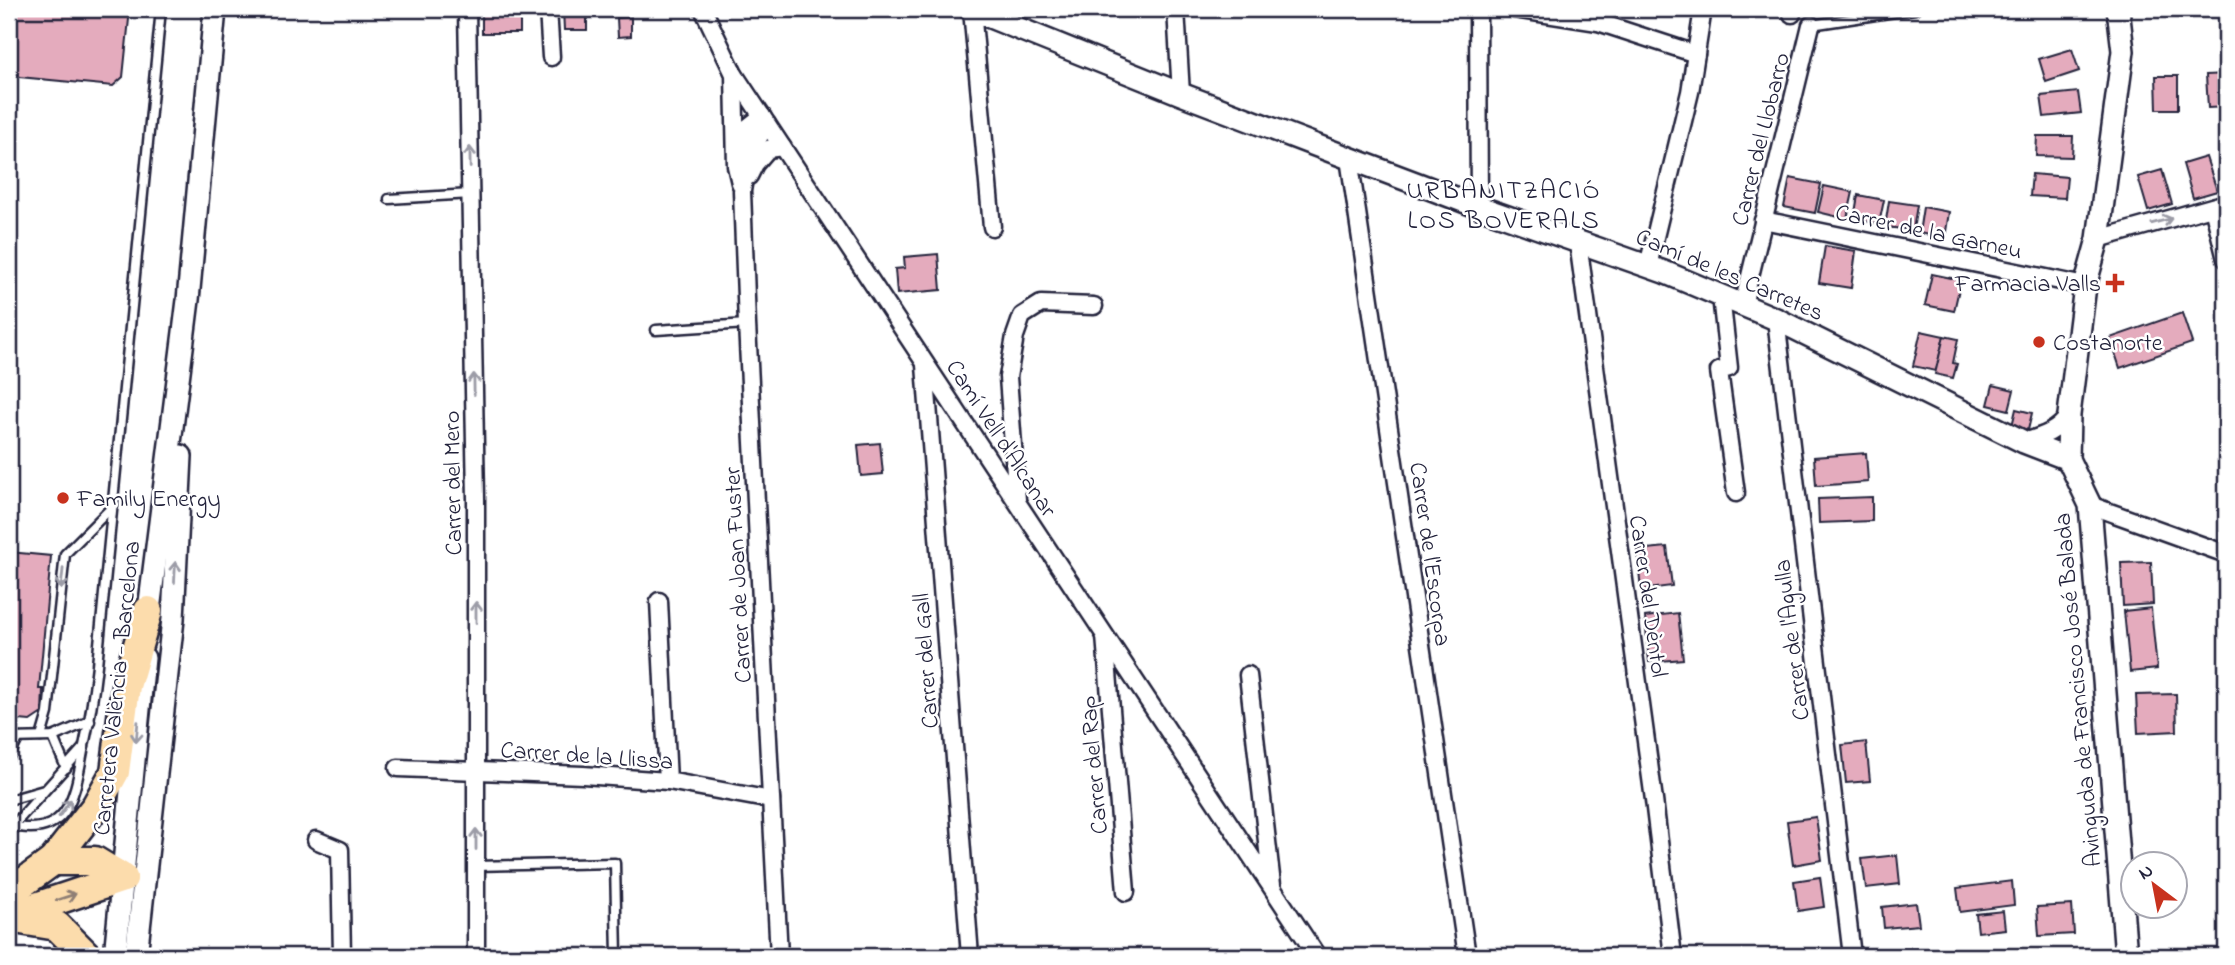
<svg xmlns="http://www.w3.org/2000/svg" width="2235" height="965" font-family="'Indie Flower',sans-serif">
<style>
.building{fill:#e4abbd;stroke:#22223b;stroke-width:2}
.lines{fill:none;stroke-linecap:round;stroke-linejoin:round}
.lane-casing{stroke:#22223b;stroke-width:13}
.street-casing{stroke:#22223b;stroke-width:21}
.secondary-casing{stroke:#22223b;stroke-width:26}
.highway-casing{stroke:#22223b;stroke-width:33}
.lane{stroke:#fff;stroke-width:8}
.street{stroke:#fff;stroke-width:16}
.secondary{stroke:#fff;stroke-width:21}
.highway{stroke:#fcdcac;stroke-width:28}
.oneway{stroke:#9c9ca7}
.oneway2{stroke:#8f7f74}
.poi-dot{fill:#c8321e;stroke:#fff;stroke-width:2.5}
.labels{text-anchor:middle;stroke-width:5;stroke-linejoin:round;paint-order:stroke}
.street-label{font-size:24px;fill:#22223b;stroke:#fff}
.poi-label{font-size:24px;fill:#22223b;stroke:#fff;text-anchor:start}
.neighbourhood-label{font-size:26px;letter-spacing:2px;fill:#22223b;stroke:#fff}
</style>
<rect width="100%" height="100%" fill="#fff"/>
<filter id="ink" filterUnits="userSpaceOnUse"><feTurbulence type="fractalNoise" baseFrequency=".0143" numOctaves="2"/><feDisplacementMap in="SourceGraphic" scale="14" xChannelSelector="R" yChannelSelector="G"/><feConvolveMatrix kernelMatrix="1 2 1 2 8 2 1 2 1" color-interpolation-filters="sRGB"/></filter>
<g filter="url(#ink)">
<!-- building -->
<g class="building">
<path d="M9 9H130L123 77 113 86 9 76Z"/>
<rect x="482" y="9" width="38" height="24"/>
<path d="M563 9H587V30H564Z"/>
<path d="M631 17V36L618 37 617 18Z"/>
<path d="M2072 49 2079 71 2046 82 2039 59Z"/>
<path d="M2226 74V107L2208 108 2206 75Z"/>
<path d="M2156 76H2178V109H2157Z"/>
<path d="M2078 92 2081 113 2044 117 2041 96Z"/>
<path d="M2037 136H2073L2072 157 2036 156Z"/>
<path d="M2206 157 2217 191 2193 198 2183 164Z"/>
<path d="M2162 170 2172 204 2148 211 2138 177Z"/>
<path d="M2032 174 2067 177 2065 198 2030 196Z"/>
<path d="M1790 178 1821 184 1815 213 1784 207Z"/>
<path d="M1824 186 1853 192 1847 219 1818 212Z"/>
<path d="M1858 195 1884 200 1879 224 1854 219Z"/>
<path d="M1889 201 1917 205 1913 230 1885 227Z"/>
<path d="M1923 207 1949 212 1945 238 1919 233Z"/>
<path d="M1825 246 1856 251 1851 288 1819 283Z"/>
<path d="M938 254 941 290 897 294 895 269 905 268 904 257Z"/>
<path d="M1932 274 1961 280 1954 311 1925 305Z"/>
<path d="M2182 313 2192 343 2120 368 2110 338Z"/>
<path d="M1921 331 1944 336 1936 371 1913 366Z"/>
<path d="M1944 336 1958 339 1953 363 1957 364 1953 378 1935 374Z"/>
<path d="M1993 385 2014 390 2009 410 1988 405Z"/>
<path d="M2016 409 2032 413 2028 430 2012 426Z"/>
<path d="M880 443 883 474 861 476 858 445Z"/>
<path d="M1866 453 1868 482 1816 486 1814 457Z"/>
<path d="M1872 497V521L1819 523 1818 499Z"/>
<path d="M1667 547 1672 586 1641 590 1637 550Z"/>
<path d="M9 552 51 556 39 689H43L42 713 30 721 9 719Z"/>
<path d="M2151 562 2153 604 2123 606 2121 563Z"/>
<path d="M2151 608 2157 669 2130 672 2124 611Z"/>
<path d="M1678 613 1683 659 1649 662 1645 617Z"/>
<path d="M2176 694 2177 731 2138 733 2136 695Z"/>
<path d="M1866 742 1870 781 1846 783 1842 745Z"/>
<path d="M1816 817 1822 860 1793 865 1787 821Z"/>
<path d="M1897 855 1900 884 1866 888 1862 859Z"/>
<path d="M1820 877 1824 907 1798 911 1794 881Z"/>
<path d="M2012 881 2014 905 1960 912 1957 888Z"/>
<path d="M1916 903 1919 925 1884 928 1882 907Z"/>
<path d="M2072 905 2074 934 2039 936 2037 907Z"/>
<path d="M2003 911 2005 929 1978 932 1976 914Z"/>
</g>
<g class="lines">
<defs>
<g id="lane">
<path d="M1811 25 1915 9"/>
<path d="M389 199 471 194"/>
<path d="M656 330 747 324"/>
<path d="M41 737 48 713 65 554 113 506"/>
<path d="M53 737 66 768"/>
<path d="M9 738 53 737 90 721"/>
<path d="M9 757 18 739"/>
<path d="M9 800 44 790"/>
<path d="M9 825C71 841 75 792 84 746 90 719 94 692 97 665L161 9"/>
<path d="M11 828 84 747"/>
<path d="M476 866 615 863 617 956"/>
</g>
<g id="street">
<path d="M467 9 476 499V956"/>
<path d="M548 9 551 57"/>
<path d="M703 9 734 74 1317 956"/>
<path d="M1176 9 1181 94"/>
<path d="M1478 9 1479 207"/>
<path d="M1514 9 1598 22 1696 54"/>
<path d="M972 10 992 227"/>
<path d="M1792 14V9"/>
<path d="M734 74 736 166 740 183"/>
<path d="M767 124 748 155 742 191 747 324 779 956"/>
<path d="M736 149 748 127 762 116"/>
<path d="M1349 158 1467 956"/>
<path d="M749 176 755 164 768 149 782 147"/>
<path d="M2213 207 2226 259"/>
<path d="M1763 220 2085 286"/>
<path d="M2098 239 2226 203"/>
<path d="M1578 242 1654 800 1673 956"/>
<path d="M1648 266 1690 92 1703 9"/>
<path d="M1721 296 1729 368 1719 371 1736 493"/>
<path d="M1743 305 1811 25"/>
<path d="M1776 319 1852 956"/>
<path d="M925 365 970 956"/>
<path d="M2024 442C2043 436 2057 432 2069 415"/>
<path d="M1017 500 1008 377 1015 336 1022 316 1041 304 1094 306"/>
<path d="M2090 505 2226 554"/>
<path d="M659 601 668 781"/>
<path d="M1105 636 1126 892"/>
<path d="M1248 675 1272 885"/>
<path d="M398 768 583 775 668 781 771 800"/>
<path d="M316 840 340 850 342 956"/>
</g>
<g id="secondary">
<path d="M970 9 1181 94 1349 158 1479 207 1664 272 1776 319 2024 442 2068 459"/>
<path d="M2118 9 2123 51 2098 239 2085 286 2069 415 2068 459 2090 505 2126 956"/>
<path d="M147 626 188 300 215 9"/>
<path d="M115 956 144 658"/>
<path d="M136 956 173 619 181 456"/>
</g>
<g id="highway">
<path d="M53 861H95L123 878"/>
<path d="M9 893 53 861 96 806 115 772 126 686 148 611"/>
<path d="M9 916 123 878"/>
<path d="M9 918 57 926 87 956"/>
</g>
</defs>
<!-- lane casing -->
<use href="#lane" class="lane-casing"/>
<!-- street casing -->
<use href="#street" class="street-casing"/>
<!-- secondary casing -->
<use href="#secondary" class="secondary-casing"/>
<!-- highway casing -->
<use href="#highway" class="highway-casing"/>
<!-- lane -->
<use href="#lane" class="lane"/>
<!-- street -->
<use href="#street" class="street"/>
<!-- secondary -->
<use href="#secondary" class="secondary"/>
<!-- highway -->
<use href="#highway" class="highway"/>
</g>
<!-- one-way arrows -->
<defs><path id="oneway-shaft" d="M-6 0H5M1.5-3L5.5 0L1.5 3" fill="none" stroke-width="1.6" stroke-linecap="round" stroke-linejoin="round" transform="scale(1.75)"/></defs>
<g class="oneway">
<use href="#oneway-shaft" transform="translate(470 157) rotate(-91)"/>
<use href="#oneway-shaft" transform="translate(2162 221) rotate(-15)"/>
<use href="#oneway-shaft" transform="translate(474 384) rotate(-91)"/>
<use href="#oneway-shaft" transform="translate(175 572) rotate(-87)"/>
<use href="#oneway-shaft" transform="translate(62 579) rotate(96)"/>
<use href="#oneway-shaft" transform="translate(476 612) rotate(-90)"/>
<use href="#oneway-shaft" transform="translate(137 732) rotate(95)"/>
<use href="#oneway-shaft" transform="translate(65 808) rotate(-55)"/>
<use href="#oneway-shaft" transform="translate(476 839) rotate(-90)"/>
</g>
<use class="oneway2" href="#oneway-shaft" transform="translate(66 897) rotate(-18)"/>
</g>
<!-- markers -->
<g class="poi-dot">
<path d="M2111.5 272.5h7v7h7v7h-7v7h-7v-7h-7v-7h7z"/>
<circle cx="2039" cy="342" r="7"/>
<circle cx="63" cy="498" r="7"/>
</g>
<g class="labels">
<!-- street labels -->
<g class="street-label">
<text transform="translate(1760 139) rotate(-76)" y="8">Carrer del Llobarro</text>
<text transform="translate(1929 231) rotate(12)" y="8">Carrer de la Garneu</text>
<text transform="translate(1730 274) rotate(23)" y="8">Camí de les Carretes</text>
<text transform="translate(1002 438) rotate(57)" y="8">Camí Vell d'Alcanar</text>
<text transform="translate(452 483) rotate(-91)" y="8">Carrer del Mero</text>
<text transform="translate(1431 554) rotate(82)" y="8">Carrer de l'Escorpa</text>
<text transform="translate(737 575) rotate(-93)" y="8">Carrer de Joan Fuster</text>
<text transform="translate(1649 596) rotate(82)" y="8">Carrer del Dèntol</text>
<text transform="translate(1791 640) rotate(-97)" y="8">Carrer de l'Agulla</text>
<text transform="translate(925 661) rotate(-94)" y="8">Carrer del Gall</text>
<text transform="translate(116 688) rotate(-84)" y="8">Carretera València - Barcelona</text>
<text transform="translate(2077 690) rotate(-95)" y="8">Avinguda de Francisco José Balada</text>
<text transform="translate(587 755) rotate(4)" y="8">Carrer de la Llissa</text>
<text transform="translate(1093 765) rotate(-95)" y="8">Carrer del Rap</text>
</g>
<!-- poi labels -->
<g class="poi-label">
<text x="2101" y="291" text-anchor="end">Farmacia Valls</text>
<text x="2053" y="350">Costanorte</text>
<text x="77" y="506">Family Energy</text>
</g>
<!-- neighbourhood labels -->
<g class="neighbourhood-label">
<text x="1504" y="198">URBANITZACIÓ<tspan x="1504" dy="30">LOS BOVERALS</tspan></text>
</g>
</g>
<!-- margin -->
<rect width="2235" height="965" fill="none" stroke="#fff" stroke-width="35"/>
<rect x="18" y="18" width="2200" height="930" fill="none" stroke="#22223b" stroke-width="2.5" filter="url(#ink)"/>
<!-- north arrow -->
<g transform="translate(2154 885) rotate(328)"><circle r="33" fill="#ffffff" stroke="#a7a7b1" stroke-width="2"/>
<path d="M0-5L12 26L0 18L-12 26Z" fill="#c8321e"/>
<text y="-10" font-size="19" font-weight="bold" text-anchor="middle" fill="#22223b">N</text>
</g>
</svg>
